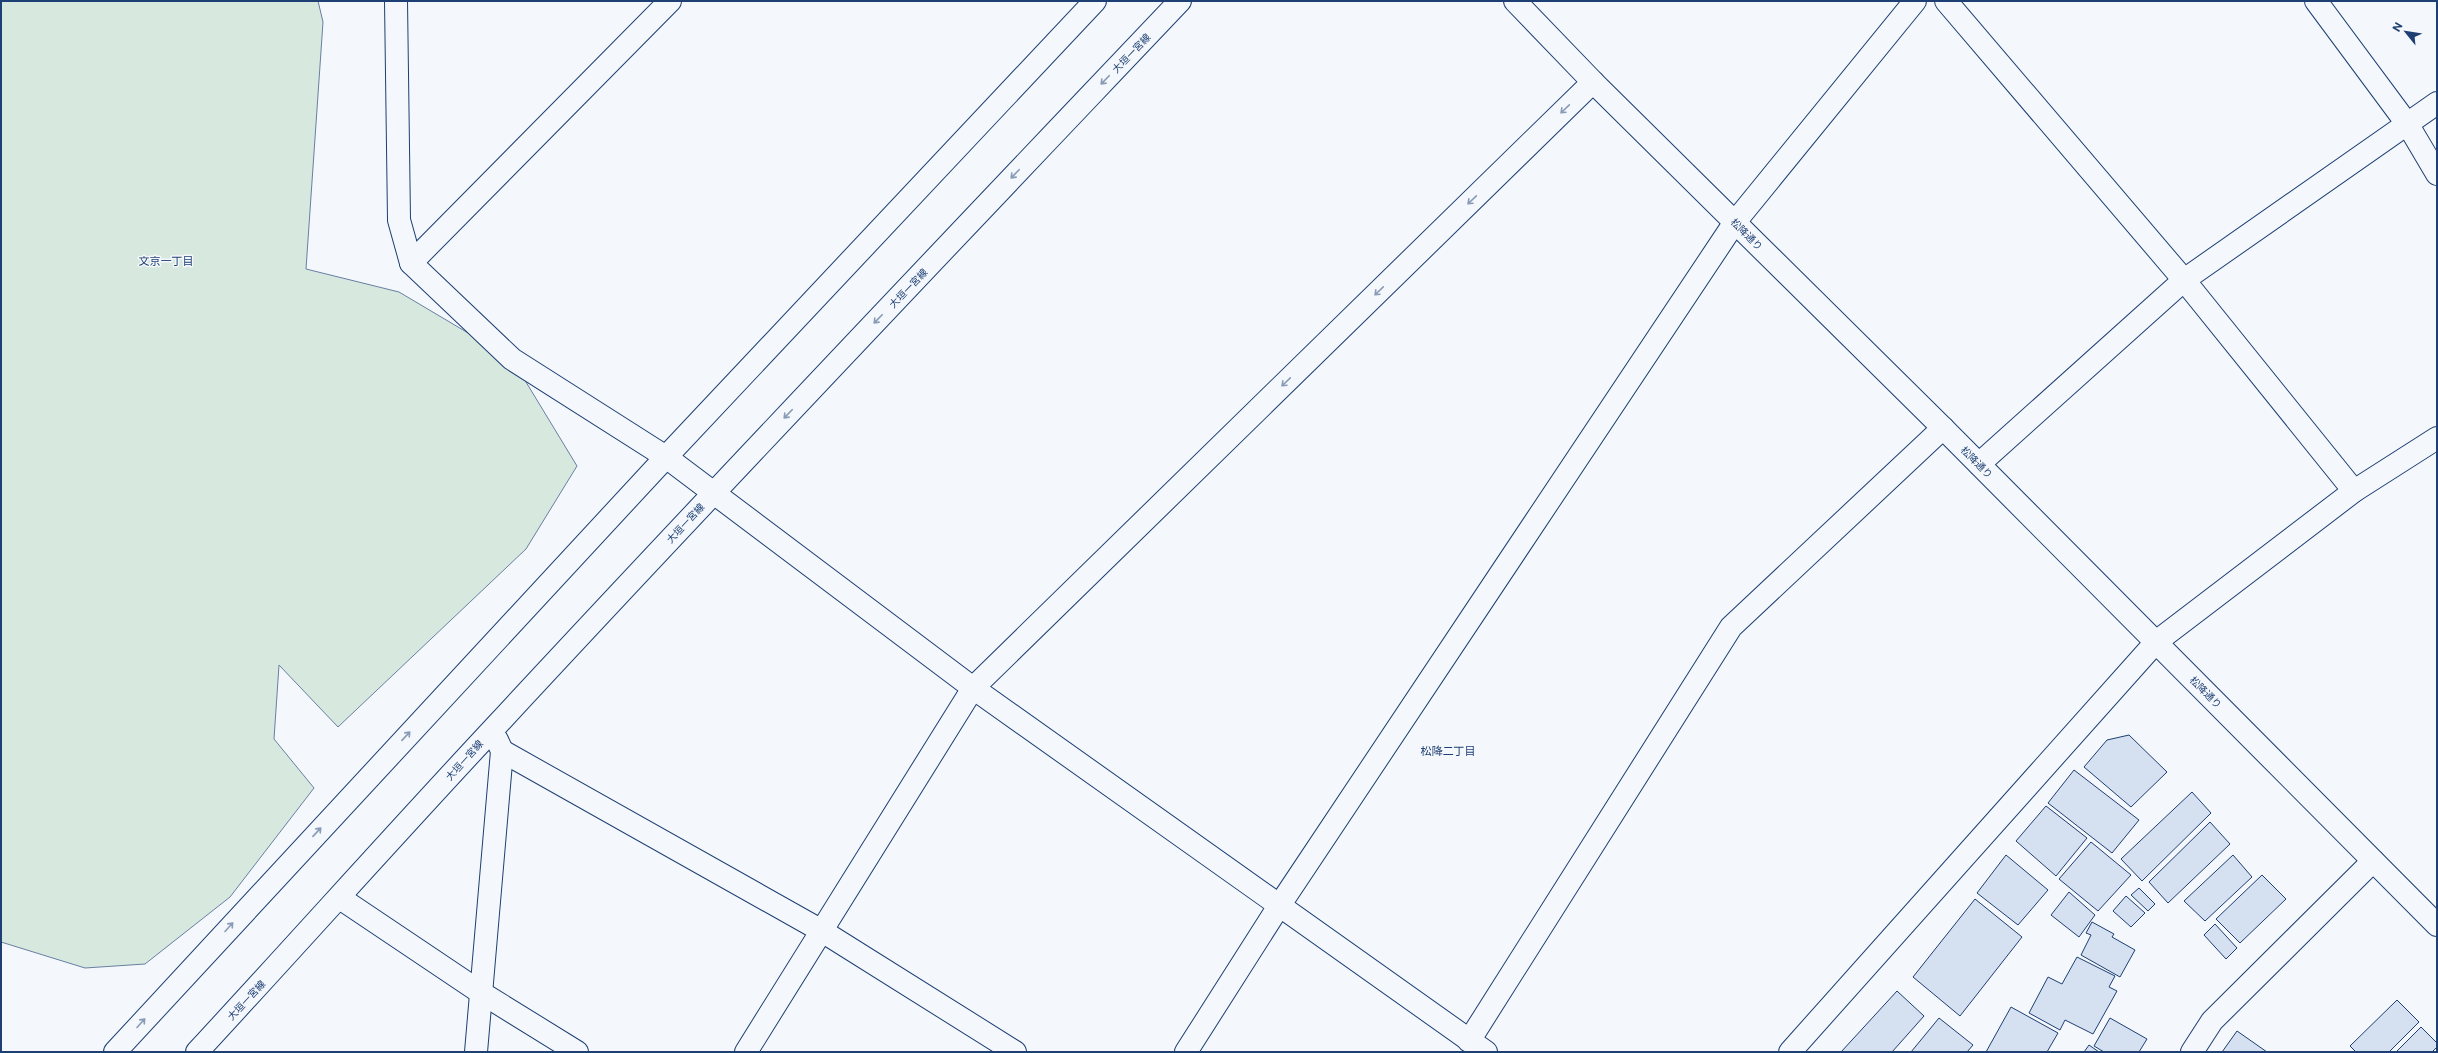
<svg xmlns="http://www.w3.org/2000/svg" width="2438" height="1053" font-family="'Public Sans','Noto Sans JP',sans-serif">
<style>
.green{fill:#d7e8df;stroke:#687fa3}
.building{fill:#d5e0f0;stroke:#1d3f73}
.lines{fill:none;stroke-linecap:round;stroke-linejoin:round}
.minor-casing{stroke:#1d3f73;stroke-width:24}
.major-casing{stroke:#1d3f73;stroke-width:24}
.minor{stroke:#f4f7fb;stroke-width:22}
.major{stroke:#f4f7fb;stroke-width:22}
.oneway{stroke:#889bb7}
.labels{text-anchor:middle;stroke-width:3;stroke-linejoin:round;paint-order:stroke}
.street-label{font-size:10px;fill:#1d3f73;stroke:#f4f7fb}
.neighbourhood-label{font-size:11px;fill:#1d3f73;stroke:#f4f7fb}
</style>
<rect width="100%" height="100%" fill="#f4f7fb"/>
<!-- green -->
<path class="green" d="M1 1H318L323 22 306 269 399 292 512 359 577 466 526 549 338 727 279 665 274 739 314 788 230 897 145 964 85 968 1 942Z"/>
<!-- building -->
<g class="building">
<path d="M2129 735 2167 772 2131 807 2084 767 2107 740Z"/>
<path d="M2074 770 2139 820 2112 853 2048 803Z"/>
<path d="M2192 792 2211 813 2142 881 2121 859Z"/>
<path d="M2046 806 2087 838 2056 876 2016 841Z"/>
<path d="M2210 822 2230 844 2168 903 2149 882Z"/>
<path d="M2091 842 2131 875 2098 911 2059 879Z"/>
<path d="M2006 855 2048 890 2018 925 1977 893Z"/>
<path d="M2233 855 2252 877 2205 921 2184 901Z"/>
<path d="M2262 875 2286 899 2240 943 2216 919Z"/>
<path d="M2139 888 2155 904 2148 911 2131 895Z"/>
<path d="M2069 892 2095 915 2079 937 2051 915Z"/>
<path d="M2126 896 2145 913 2131 927 2113 911Z"/>
<path d="M1975 899 2022 937 1960 1016 1913 977Z"/>
<path d="M2092 922 2114 934 2112 937 2135 950 2120 977 2081 955 2091 935 2086 933Z"/>
<path d="M2215 924 2237 948 2226 959 2204 935Z"/>
<path d="M2077 957 2115 976 2109 987 2117 991 2093 1034 2065 1020 2060 1030 2029 1013 2048 977 2062 984Z"/>
<path d="M1897 991 1924 1016 1892 1052H1841Z"/>
<path d="M2397 1000 2419 1022 2389 1052H2356L2350 1046Z"/>
<path d="M2011 1007 2058 1033 2047 1052H1986Z"/>
<path d="M1939 1018 1973 1045 1967 1052H1911Z"/>
<path d="M2110 1018 2147 1039 2139 1052H2104L2094 1046Z"/>
<path d="M2421 1027 2437 1043V1047L2432 1052H2396Z"/>
<path d="M2237 1031 2267 1052H2222Z"/>
<path d="M2089 1045 2099 1052H2084Z"/>
</g>
<g class="lines">
<defs>
<g id="minor">
<path d="M396 1 399 220 411 263 512 359 666 457 973 688 746 1052"/>
<path d="M1515 1 1593 82 1943 428 2437 925"/>
<path d="M1946 1 2184 280 2354 491"/>
<path d="M2316 1 2408 125 2437 174"/>
<path d="M411 263 670 1"/>
<path d="M1979 464 2184 280 2437 103"/>
<path d="M502 751 822 931 1015 1052"/>
<path d="M340 898 480 992 577 1052"/>
<path d="M1469 1041 1731 627 1943 428"/>
<path d="M476 1052 502 751 497 740"/>
<path d="M1186 1052 1279 906 1735 222 1915 1"/>
<path d="M1486 1052 973 688 1593 82"/>
<path d="M1790 1052 2156 642 2354 491 2437 438"/>
<path d="M2192 1052 2212 1021 2373 861"/>
</g>
<g id="major">
<path d="M115 1052 666 457 1095 1"/>
<path d="M197 1052C297 944 395 834 495 727 721 483 951 242 1180 1"/>
</g>
</defs>
<!-- minor casing -->
<use href="#minor" class="minor-casing"/>
<!-- major casing -->
<use href="#major" class="major-casing"/>
<!-- minor -->
<use href="#minor" class="minor"/>
<!-- major -->
<use href="#major" class="major"/>
</g>
<!-- one-way arrows -->
<defs><path id="oneway-shaft" d="M-6 0H5M1.5-3L5.5 0L1.5 3" fill="none" stroke-width="1.6" stroke-linecap="round" stroke-linejoin="round"/></defs>
<g class="oneway">
<use href="#oneway-shaft" transform="translate(1105 80) rotate(134)"/>
<use href="#oneway-shaft" transform="translate(1565 109) rotate(136)"/>
<use href="#oneway-shaft" transform="translate(1015 174) rotate(134)"/>
<use href="#oneway-shaft" transform="translate(1472 200) rotate(136)"/>
<use href="#oneway-shaft" transform="translate(1379 291) rotate(136)"/>
<use href="#oneway-shaft" transform="translate(878 319) rotate(134)"/>
<use href="#oneway-shaft" transform="translate(1286 382) rotate(136)"/>
<use href="#oneway-shaft" transform="translate(788 414) rotate(134)"/>
<use href="#oneway-shaft" transform="translate(406 736) rotate(-47)"/>
<use href="#oneway-shaft" transform="translate(317 832) rotate(-47)"/>
<use href="#oneway-shaft" transform="translate(229 927) rotate(-48)"/>
<use href="#oneway-shaft" transform="translate(141 1023) rotate(-48)"/>
</g>
<g class="labels">
<!-- street labels -->
<g class="street-label">
<text transform="translate(1131 53) rotate(-46)" y="4">大垣一宮線</text>
<text transform="translate(1747 234) rotate(45)" y="4">松降通り</text>
<text transform="translate(908 288) rotate(-46)" y="4">大垣一宮線</text>
<text transform="translate(1977 462) rotate(45)" y="4">松降通り</text>
<text transform="translate(685 523) rotate(-47)" y="4">大垣一宮線</text>
<text transform="translate(2206 692) rotate(45)" y="4">松降通り</text>
<text transform="translate(464 760) rotate(-48)" y="4">大垣一宮線</text>
<text transform="translate(246 1000) rotate(-47)" y="4">大垣一宮線</text>
</g>
<!-- neighbourhood labels -->
<g class="neighbourhood-label">
<text x="166" y="265">文京一丁目</text>
<text x="1448" y="755">松降二丁目</text>
</g>
</g>
<!-- border -->
<rect width="2438" height="1053" fill="none" stroke="#1d3f73" stroke-width="4"/>
<!-- north arrow -->
<g transform="translate(2406 32) rotate(300)" stroke="#f4f7fb" stroke-width="3" paint-order="stroke">
<path d="M0-3L7 15L0 10L-7 15Z" fill="#1d3f73"/>
<text y="-6" font-size="11" font-weight="bold" text-anchor="middle" fill="#1d3f73">N</text>
</g>
</svg>
